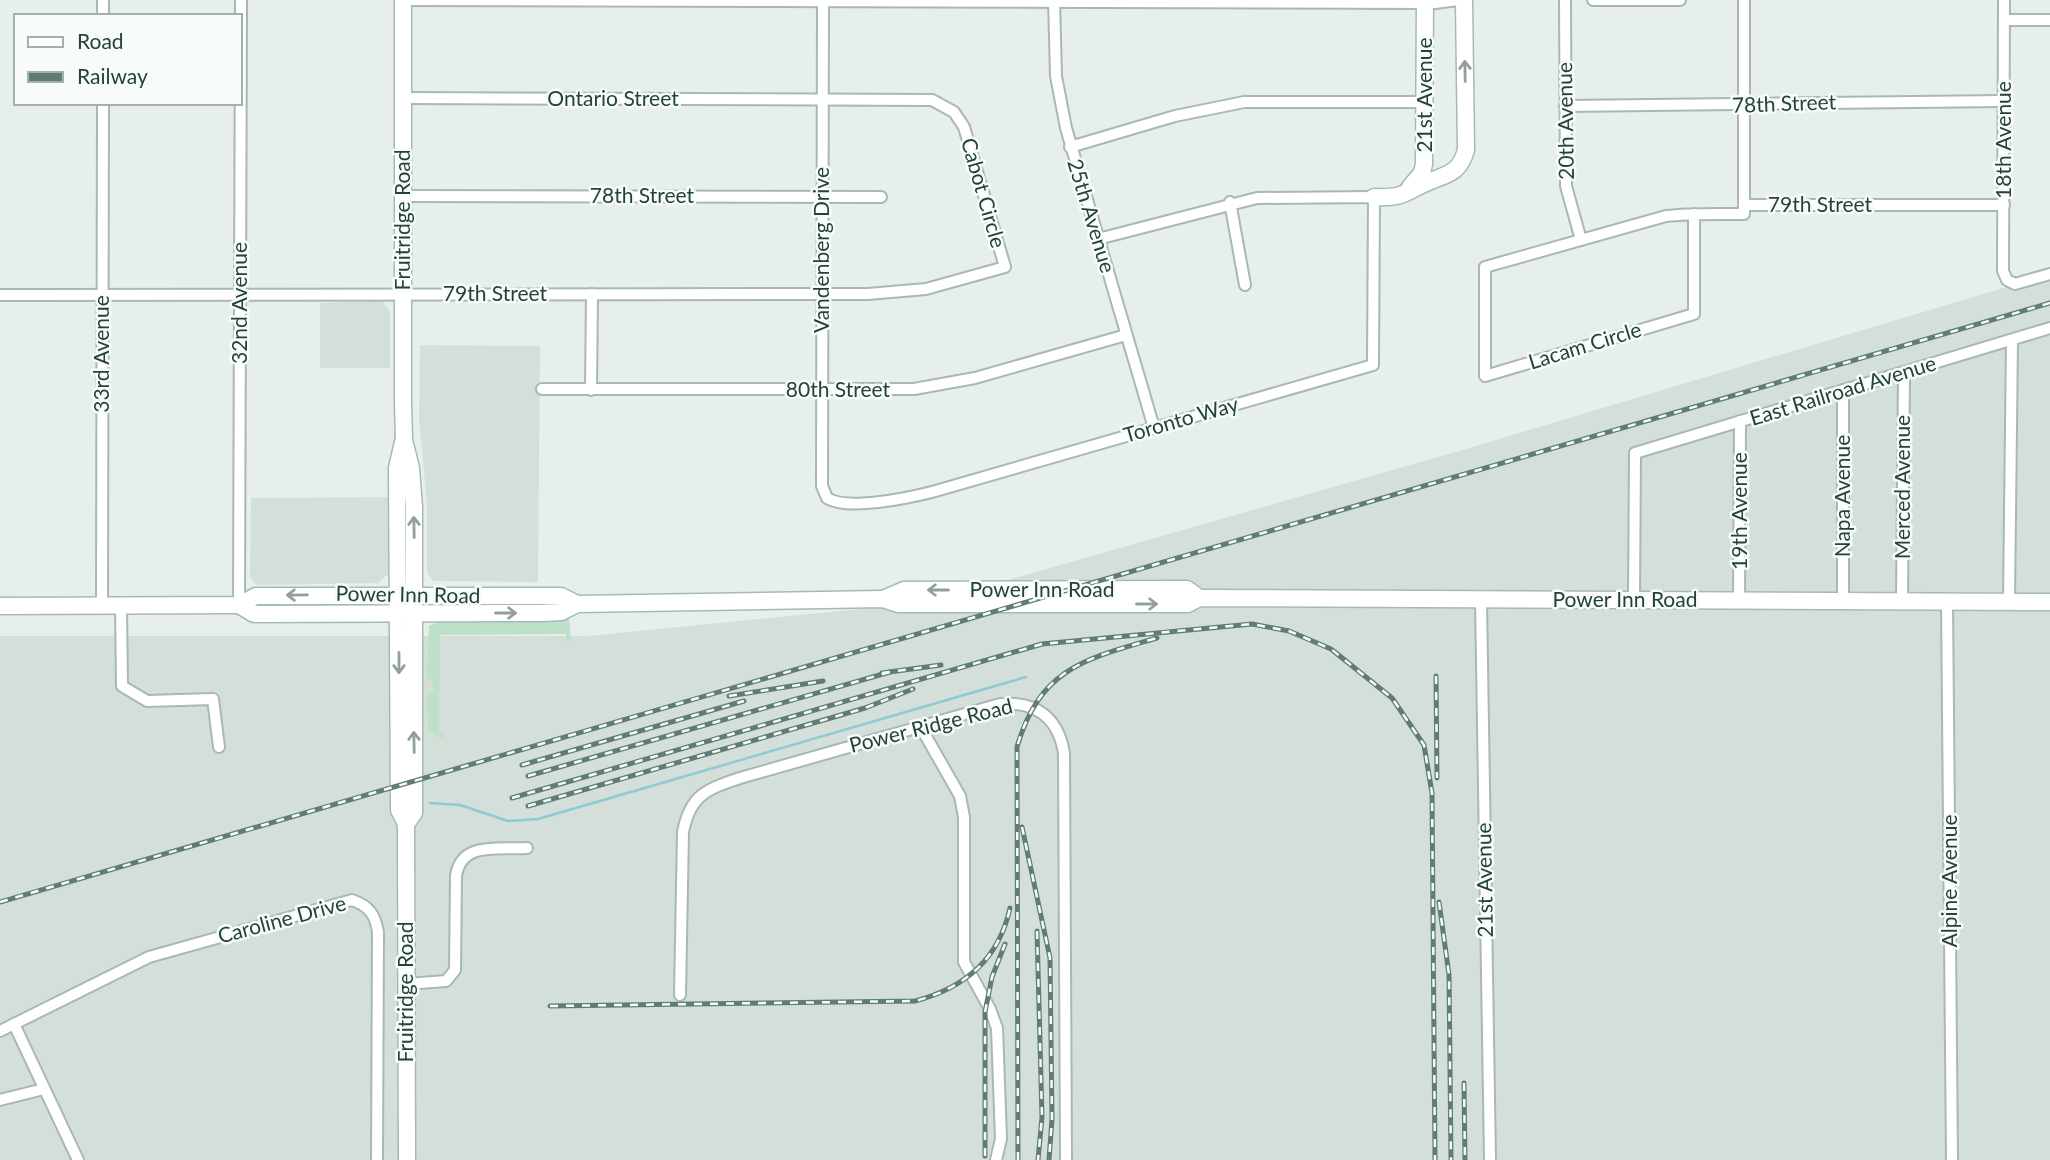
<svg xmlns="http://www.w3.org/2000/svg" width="2050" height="1160" font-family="Lato,sans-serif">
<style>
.built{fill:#d4dfda}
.green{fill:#bfe0c8}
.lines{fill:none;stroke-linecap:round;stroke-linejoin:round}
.stream{stroke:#8ec9d4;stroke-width:2.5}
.street-casing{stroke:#a8b8b2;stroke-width:14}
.secondary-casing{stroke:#a4bbb3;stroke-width:19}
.street{stroke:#fff;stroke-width:10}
.secondary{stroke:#fff;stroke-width:16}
.rail-casing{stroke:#5f7d75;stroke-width:5}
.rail{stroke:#f7fbf9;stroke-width:2.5;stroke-dasharray:8;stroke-linecap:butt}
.oneway{stroke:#92a09c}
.labels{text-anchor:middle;stroke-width:5;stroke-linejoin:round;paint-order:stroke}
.street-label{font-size:21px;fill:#24423a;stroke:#f7fbf9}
</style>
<rect width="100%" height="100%" fill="#e6efeb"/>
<!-- built -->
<g class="built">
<path d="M2050 274V1160H0V636H588L931 602 1459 451Z"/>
<path d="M382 301 390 311V368H320V303Z"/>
<path d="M420 345 540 346 538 582 433 581 427 572V503L419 419Z"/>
<path d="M389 497V573L378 583 257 585 250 578 251 498Z"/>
</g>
<!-- green -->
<path class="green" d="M569 618 571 641H566V634L440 635 439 733 445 736 444 739 428 731 427 693 434 692 431 679H427L429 626 435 623Z"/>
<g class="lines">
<!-- stream -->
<path class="stream" d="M430 803 460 805 508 821 538 819 1026 677"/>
<defs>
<g id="street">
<path d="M403 0 1435 3 1458 0"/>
<path d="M823 0 822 486 827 498C847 511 908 498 932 492L1373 365 1374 197 1257 198 1098 239"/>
<path d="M1054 0 1056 76 1066 128 1154 428"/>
<path d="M1565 0 1566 186 1581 240"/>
<path d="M1593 0H1680"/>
<path d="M2004 0 2003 271 2007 280 2015 284 2050 274"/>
<path d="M103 16V0"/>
<path d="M2004 20H2050"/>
<path d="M1565 106 2004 101"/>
<path d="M1070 147 1175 116 1244 102H1425"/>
<path d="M403 196 881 197"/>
<path d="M1230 202 1245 285"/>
<path d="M1744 205H2004"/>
<path d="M1694 214V314L1485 376V267L1666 216C1691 213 1718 214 1744 214V0"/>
<path d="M0 295 868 294 926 289 1005 267 964 127 954 112 932 100 403 98"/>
<path d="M542 389H914L975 378 1126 335"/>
<path d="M591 390 592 294"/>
<path d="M1843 390V601"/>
<path d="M1481 600 1490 1160"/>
<path d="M1634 600 1635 453 2050 328"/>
<path d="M1739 601 1740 421"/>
<path d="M1902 601 1904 372"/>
<path d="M1947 601 1952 1160"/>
<path d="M2009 601 2012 340"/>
<path d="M239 605 241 0"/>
<path d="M102 606 103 103"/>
<path d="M121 606 122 686 147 701 213 699 219 747"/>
<path d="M920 726 960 796 964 817V962L990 1009 997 1028 1001 1139 996 1160"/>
<path d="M406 984 446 981 455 970 456 876C461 841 498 850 527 848"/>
<path d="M680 995 683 832C690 795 707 789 740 778L1000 704C1036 701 1058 717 1064 753L1066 1160"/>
<path d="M14 1024 78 1160"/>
<path d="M0 1031 149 957 352 900C369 906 375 914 378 932L377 1160"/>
<path d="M0 1100 44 1089"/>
</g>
<g id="secondary">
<path d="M403 0V401L404 440 411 468 414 507V813L406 824"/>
<path d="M1410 187 1422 173 1424 164 1425 0"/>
<path d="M1374 197C1404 198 1401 194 1426 183 1446 174 1459 175 1466 150L1464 0"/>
<path d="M403 442 397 468 399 810 406 824 407 1160"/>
<path d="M883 599 904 590 1187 589 1199 598"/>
<path d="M239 605 254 614 542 613 561 612 577 604 883 599 898 604H1188L1199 598 2050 602"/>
<path d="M0 606 239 605 256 596H561L577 604"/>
</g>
</defs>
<!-- street casing -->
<use href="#street" class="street-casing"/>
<!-- secondary casing -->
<use href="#secondary" class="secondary-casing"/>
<!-- street -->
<use href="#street" class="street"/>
<!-- secondary -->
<use href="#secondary" class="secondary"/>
<defs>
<g id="rail">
<path d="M882 673 941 665"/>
<path d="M1436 676 1437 778"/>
<path d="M729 696 823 681"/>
<path d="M522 765 744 701"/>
<path d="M528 776 890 672"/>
<path d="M512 798 1042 644 1252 624 1289 631 1331 649 1392 698 1424 745 1432 793 1435 1160"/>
<path d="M528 806 865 708 913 689"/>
<path d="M1022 827 1050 958 1052 1119 1049 1160"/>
<path d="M0 902 2050 303"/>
<path d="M1439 902 1449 975 1451 1160"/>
<path d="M1037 931 1042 1117 1038 1160"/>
<path d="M550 1006 915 1001C965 988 999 959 1010 908"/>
<path d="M1464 1083 1465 1160"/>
<path d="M985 1156V1012L992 977 1005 944"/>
<path d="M1018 1160 1017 747C1040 668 1085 659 1157 638"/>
</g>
</defs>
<!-- rail casing -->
<use href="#rail" class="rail-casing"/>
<!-- rail -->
<use href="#rail" class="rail"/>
</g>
<!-- one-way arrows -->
<defs><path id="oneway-shaft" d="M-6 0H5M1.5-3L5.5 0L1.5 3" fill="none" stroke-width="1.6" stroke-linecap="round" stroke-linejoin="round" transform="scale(1.75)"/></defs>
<g class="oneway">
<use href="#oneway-shaft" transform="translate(1465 71) rotate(-91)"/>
<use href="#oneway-shaft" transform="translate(414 527) rotate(-91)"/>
<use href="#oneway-shaft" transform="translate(938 590) rotate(-180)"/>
<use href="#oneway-shaft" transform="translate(297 595) rotate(179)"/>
<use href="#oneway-shaft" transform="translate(1147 604)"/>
<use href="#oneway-shaft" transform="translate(506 613)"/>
<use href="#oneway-shaft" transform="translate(399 663) rotate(90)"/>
<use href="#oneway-shaft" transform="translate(414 742) rotate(-91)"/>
</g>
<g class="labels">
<!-- street labels -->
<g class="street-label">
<text transform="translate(1425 95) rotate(-90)" y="7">21st Avenue</text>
<text x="613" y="106">Ontario Street</text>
<text transform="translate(1784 104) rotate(-2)" y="7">78th Street</text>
<text transform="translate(1566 121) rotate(-91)" y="7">20th Avenue</text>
<text transform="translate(2004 140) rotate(-90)" y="7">18th Avenue</text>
<text transform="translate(983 193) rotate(74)" y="7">Cabot Circle</text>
<text x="642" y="203">78th Street</text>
<text x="1820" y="212">79th Street</text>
<text transform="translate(1091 216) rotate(73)" y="7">25th Avenue</text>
<text transform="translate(403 220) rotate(-90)" y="7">Fruitridge Road</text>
<text transform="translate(822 250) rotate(-90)" y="7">Vandenberg Drive</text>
<text x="495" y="301">79th Street</text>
<text transform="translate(240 303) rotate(-90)" y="7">32nd Avenue</text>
<text transform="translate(1585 346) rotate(-17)" y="7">Lacam Circle</text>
<text transform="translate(102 354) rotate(-90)" y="7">33rd Avenue</text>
<text x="838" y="397">80th Street</text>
<text transform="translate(1843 391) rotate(-17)" y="7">East Railroad Avenue</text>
<text transform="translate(1181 420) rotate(-16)" y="7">Toronto Way</text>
<text transform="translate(1903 487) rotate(-90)" y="7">Merced Avenue</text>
<text transform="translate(1843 496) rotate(-90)" y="7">Napa Avenue</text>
<text transform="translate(1740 511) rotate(-90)" y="7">19th Avenue</text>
<text x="1042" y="597">Power Inn Road</text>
<text transform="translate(408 595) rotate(1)" y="7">Power Inn Road</text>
<text x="1625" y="607">Power Inn Road</text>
<text transform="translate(931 726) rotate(-14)" y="7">Power Ridge Road</text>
<text transform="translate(1485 880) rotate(-91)" y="7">21st Avenue</text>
<text transform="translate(1950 881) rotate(-90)" y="7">Alpine Avenue</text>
<text transform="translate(282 920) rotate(-15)" y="7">Caroline Drive</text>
<text transform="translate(406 992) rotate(-90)" y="7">Fruitridge Road</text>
</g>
</g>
<!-- legend -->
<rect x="14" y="14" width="228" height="91" fill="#f7fbf9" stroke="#a3b1ad" stroke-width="2"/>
<rect x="28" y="37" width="35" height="10" fill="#ffffff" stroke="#a3b1ad" stroke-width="2"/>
<text x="77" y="49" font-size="21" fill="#24423a">Road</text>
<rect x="28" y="72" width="35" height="10" fill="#5f7d75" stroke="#a3b1ad" stroke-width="2"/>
<text x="77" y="84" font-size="21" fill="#24423a">Railway</text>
</svg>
